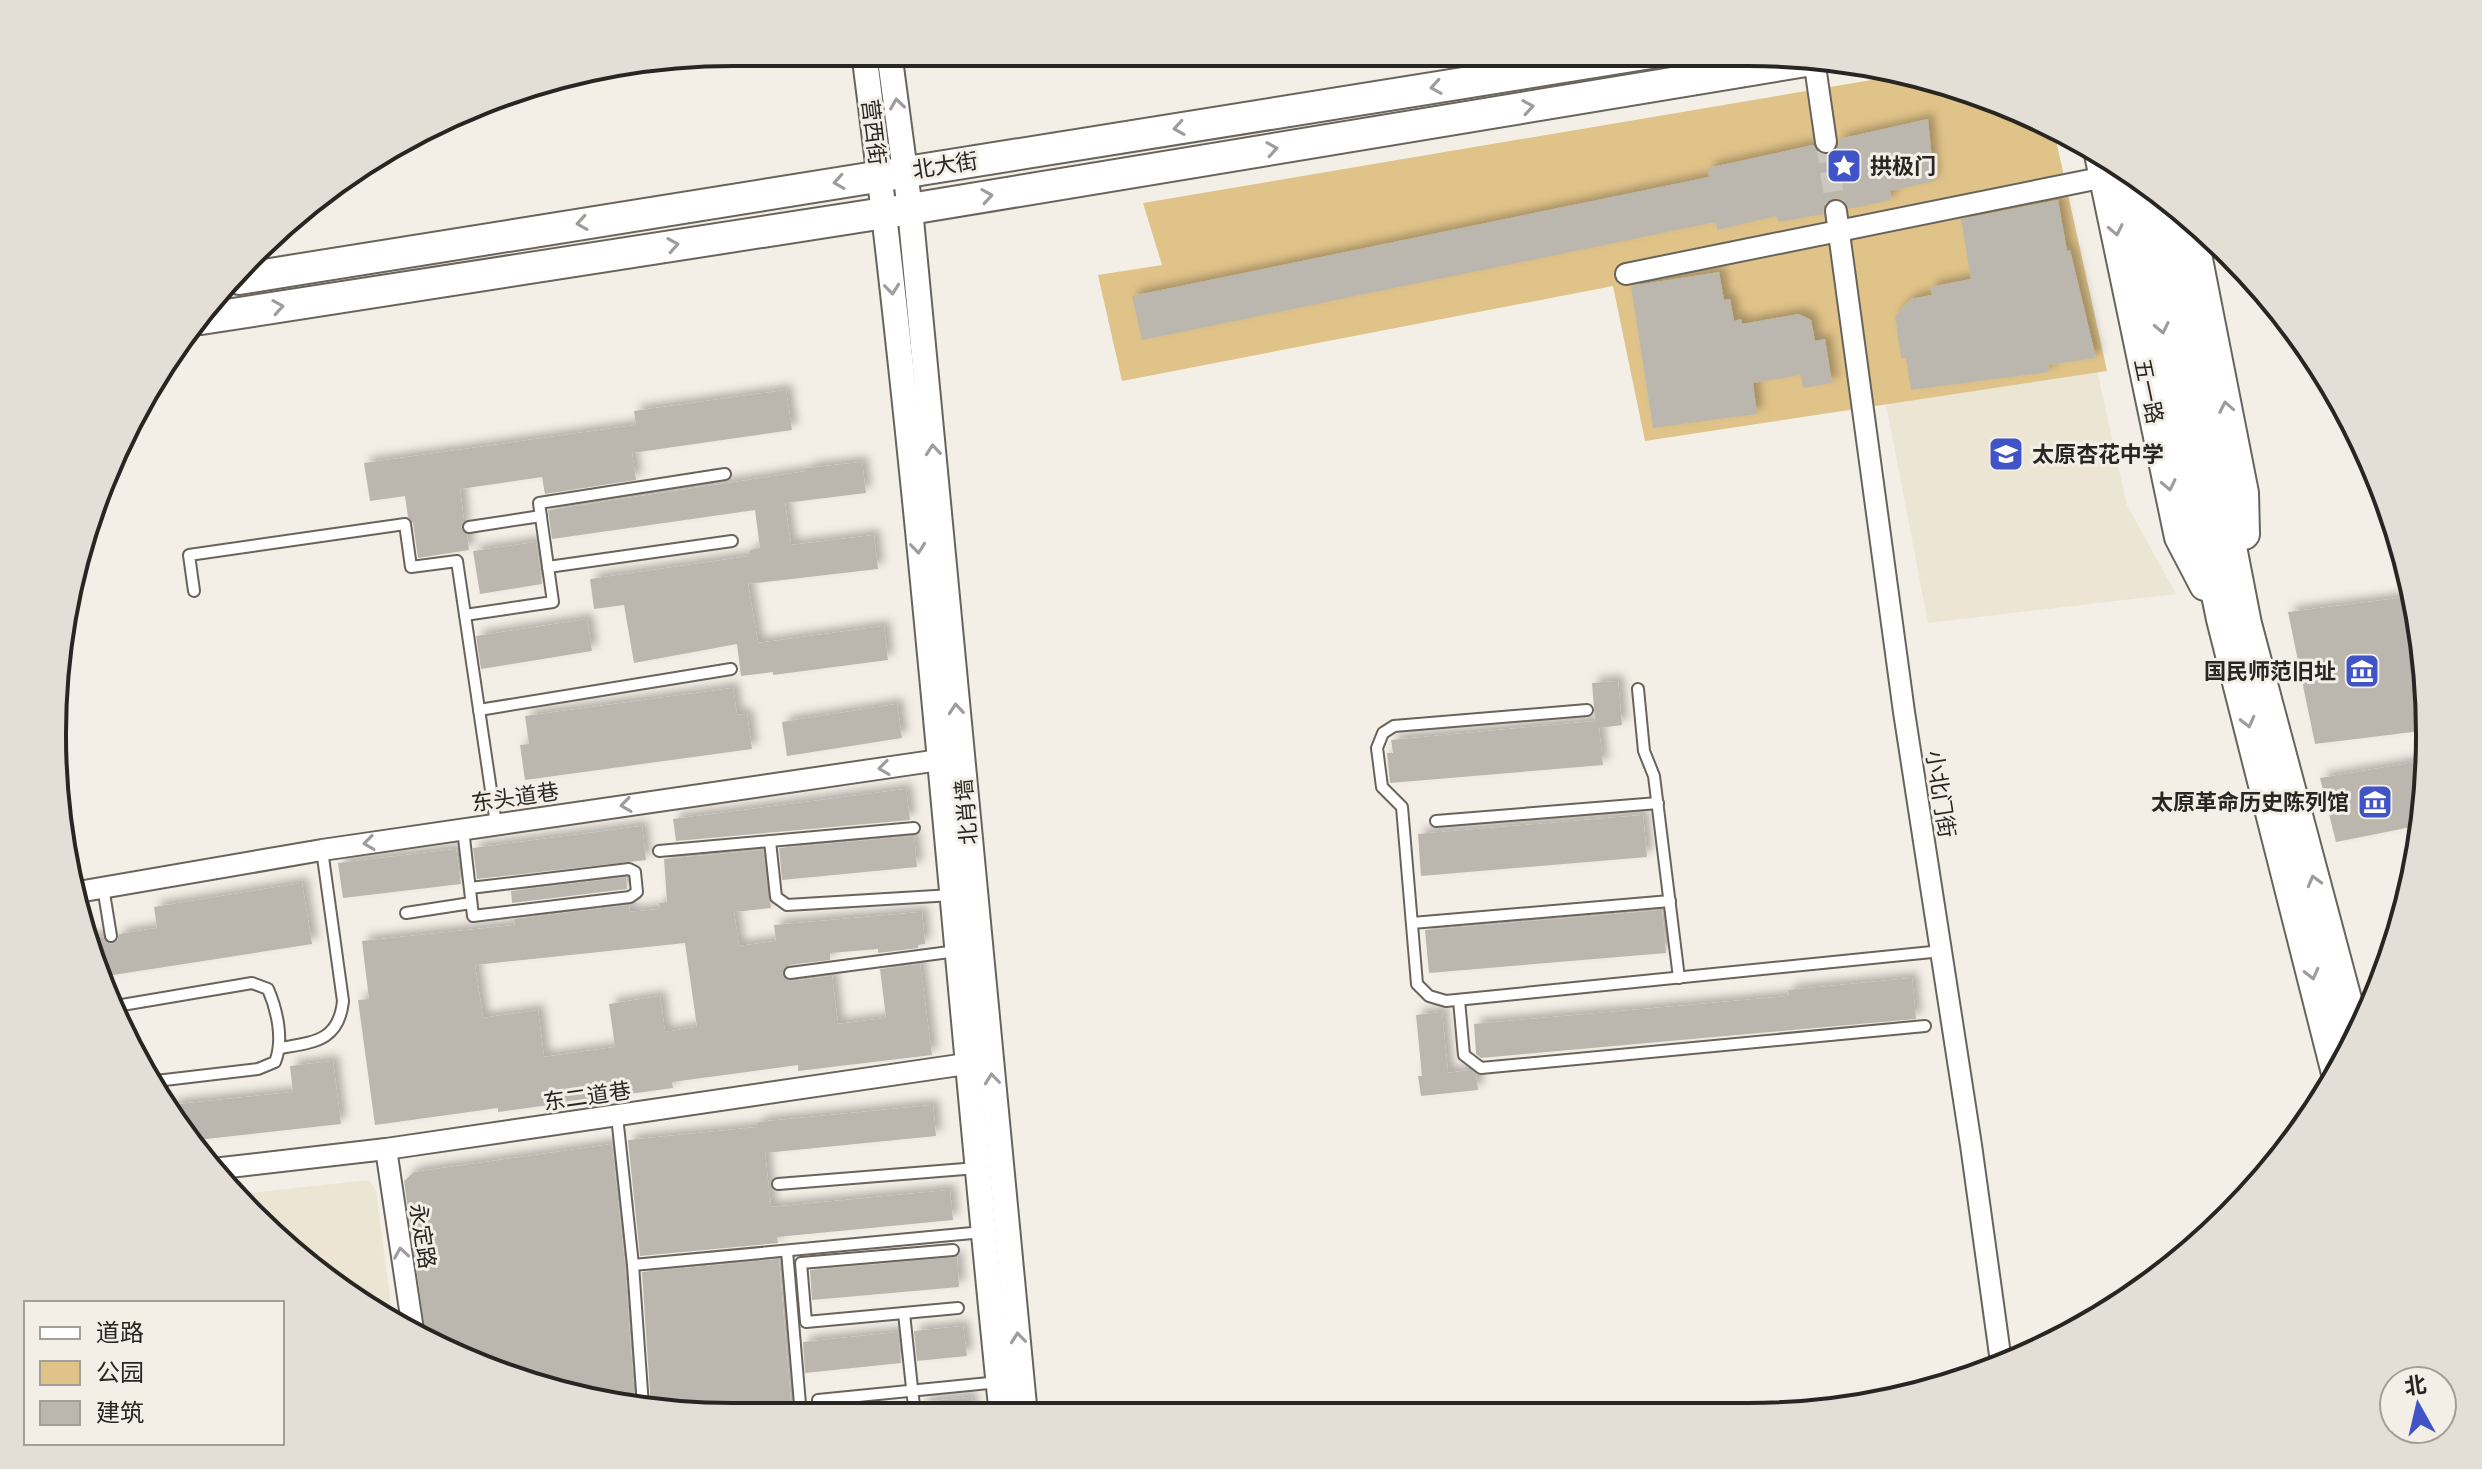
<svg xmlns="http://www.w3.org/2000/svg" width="2482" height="1469" font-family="'Roboto Serif','Noto Sans SC',serif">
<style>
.built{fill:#ede5d4}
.green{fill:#e0c389}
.building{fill:#bcb7ae;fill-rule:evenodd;filter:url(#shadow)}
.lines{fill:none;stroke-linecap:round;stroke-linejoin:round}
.minor-tunnel{stroke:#cbc7bf;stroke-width:20;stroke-dasharray:20 10;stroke-linecap:butt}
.service-casing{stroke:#68645c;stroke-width:14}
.minor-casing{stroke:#68645c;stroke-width:24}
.tertiary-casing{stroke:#68645c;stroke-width:28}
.primary-casing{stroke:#68645c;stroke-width:34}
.service{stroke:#fff;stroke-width:10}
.minor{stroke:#fff;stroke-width:20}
.tertiary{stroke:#fff;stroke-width:24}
.primary{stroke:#fff;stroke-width:30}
.oneway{stroke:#9e9d9c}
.labels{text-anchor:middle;stroke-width:6;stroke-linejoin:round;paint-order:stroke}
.street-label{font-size:22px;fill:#282622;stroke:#f4efe6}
.poi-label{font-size:22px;font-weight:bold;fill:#282622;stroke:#f4efe6;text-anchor:start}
.rim{fill:none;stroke:#282622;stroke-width:4}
</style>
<defs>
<filter id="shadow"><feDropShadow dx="6" dy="-6" stdDeviation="4" flood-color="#0004"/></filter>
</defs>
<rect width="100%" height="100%" fill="#f4efe6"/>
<!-- built -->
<g class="built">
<path d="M2097 370 2127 505 2176 594 1928 623 1886 404Z"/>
<path d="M369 1180 376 1190 393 1320 355 1302 240 1194Z"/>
</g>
<!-- green -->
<path class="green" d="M1901 75 1967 88 2054 131 2107 371 1645 441 1613 286 1122 381 1098 275 1162 265 1143 203Z"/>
<!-- building -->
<g class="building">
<path d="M1928 119 1934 181 1890 191 1891 200 1849 209 1842 199 1834 198 1824 205 1823 214 1779 222 1776 216 1717 230 1716 222 1142 340 1132 296 1709 177 1708 168 1813 145 1820 154 1829 155 1838 148 1839 139Z"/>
<path d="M2058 200 2067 251 2070 250 2096 358 2048 365 2049 372 1911 390 1906 358H1901L1895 316 1911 299 1932 295 1930 287 1971 279 1961 219Z"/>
<path d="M1719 272 1724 300 1730 299 1734 321 1741 319 1742 324 1799 314 1811 320 1815 341 1825 339 1832 383 1803 388 1801 375 1753 383 1757 414 1653 428 1631 286Z"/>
<path d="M786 390 792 430 632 453 636 480 545 494 542 477 460 489 464 521 461 527 467 535 469 550 418 558 413 523 408 517 405 496 370 501 364 463 636 425 634 411Z"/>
<path d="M862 462 866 493 785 503 791 545 874 535 878 569 748 584 758 643 884 626 888 660 773 675V672L741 676 737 644 634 663 624 605 594 609 590 579 750 556V550L760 548 755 510 552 539 548 510 807 471V468Z"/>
<path d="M536 542 542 584 480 594 473 551Z"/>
<path d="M2415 596 2429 730 2315 744 2288 612Z"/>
<path d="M587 619 592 651 481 669 476 636Z"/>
<path d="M1618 681 1622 725 1599 728 1603 765 1390 783 1387 753H1393L1391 740 1595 721 1592 683Z"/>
<path d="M733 688 737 715 747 714 752 749 525 780 520 745 529 744 525 716Z"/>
<path d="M897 704 902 738 787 756 782 722Z"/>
<path d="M2428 760 2421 825 2336 842 2320 778Z"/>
<path d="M906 789 910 820 676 841 673 819Z"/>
<path d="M1643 815 1647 857 1421 876 1418 834Z"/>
<path d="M642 826 646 860 477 879 473 848Z"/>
<path d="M914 836 917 867 782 880 779 848Z"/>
<path d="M456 849 461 884 343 898 338 863Z"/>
<path d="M763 850 771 908 734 912 739 946 776 941 774 925 922 912 925 944 918 945V948L878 953V949L830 953V960L789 965 782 973 784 978 790 981 832 976 838 1024 886 1018 880 969 920 964 932 1055 798 1071V1065L672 1082 673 1088 498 1112V1108L375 1125 358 1000 369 999 362 941 515 925 514 919 629 905 630 912 660 909 659 903 667 902 664 859ZM685 943 697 1027 665 1032 660 996 609 1004 615 1047 544 1057 538 1010 483 1018 475 965Z"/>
<path d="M626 877 627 889 512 903 511 891Z"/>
<path d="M302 883 312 944 100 977 88 954 86 939 103 936 105 942 112 944 117 942 119 934 157 928 154 907Z"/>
<path d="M1662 910 1666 953 1429 973 1425 930Z"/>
<path d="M1912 978 1916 1019 1481 1058 1476 1054 1474 1024 1789 996 1788 990Z"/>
<path d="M1442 1012 1448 1073 1471 1070 1476 1074 1478 1090 1421 1096 1418 1076H1422L1416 1015Z"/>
<path d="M333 1061 341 1124 188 1141 169 1105 293 1092 290 1066Z"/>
<path d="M933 1105 936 1136 765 1153 771 1207 950 1190 953 1220 777 1237 778 1243 640 1256 628 1140 758 1127V1122Z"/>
<path d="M612 1144 625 1266 635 1405 515 1381 426 1337 404 1181 414 1172Z"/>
<path d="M957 1257 959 1287 812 1300 810 1270Z"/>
<path d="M779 1259 792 1416H689L651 1408 642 1272Z"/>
<path d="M963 1326 967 1356 917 1361 914 1331Z"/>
<path d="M898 1332 901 1363 805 1373 803 1342Z"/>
<path d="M971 1397 973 1416H923L922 1402Z"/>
</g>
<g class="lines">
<!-- minor-tunnel -->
<path class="minor-tunnel" d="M1826 142 1836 211"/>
<defs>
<g id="service">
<path d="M469 527 541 516"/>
<path d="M548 567 732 541"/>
<path d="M194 591 189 555 405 524 411 567 457 561 496 824"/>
<path d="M465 615 553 602 539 503 725 474"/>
<path d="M1638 689 1644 751 1654 776 1679 978"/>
<path d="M479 710 731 669"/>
<path d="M1587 710 1394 726 1383 733 1377 748 1382 787 1402 807 1417 984 1429 996 1446 1001 1942 951"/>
<path d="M1436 821 1658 803"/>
<path d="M463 829 473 916 630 897 637 892 635 872 629 869 470 888"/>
<path d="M770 841 776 897 787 905 952 895"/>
<path d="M659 851 914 828"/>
<path d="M103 887 111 936"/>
<path d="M406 913 471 903"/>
<path d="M1412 923 1670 901"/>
<path d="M790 973 957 951"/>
<path d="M1459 1000 1464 1055 1481 1068 1925 1026"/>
<path d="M116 1006 252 983 268 989C277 1010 284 1040 275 1062L258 1069 156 1081"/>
<path d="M281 1048C314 1042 339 1041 343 1001L322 850"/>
<path d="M617 1116 633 1265 643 1406"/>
<path d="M778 1184 977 1168"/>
<path d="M953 1250 801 1263 806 1322 958 1308"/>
<path d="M787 1251 801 1416"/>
<path d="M633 1265 983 1232"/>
<path d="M904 1313 915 1416"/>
<path d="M818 1400 999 1382"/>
</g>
<g id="minor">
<path d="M1814 59 1826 142"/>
<path d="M1836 211 1904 712 1971 1145 2001 1362"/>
<path d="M1626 274 2105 177"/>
<path d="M78 892 322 850 953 758"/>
<path d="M386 1149 413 1330"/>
<path d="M213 1169 386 1149 966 1064"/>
</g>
<g id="tertiary">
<path d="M864 52C923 505 955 961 1002 1416"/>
<path d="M889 52 910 209 1025 1416"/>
</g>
<g id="primary">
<path d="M2100 154 2180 537 2205 585"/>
<path d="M2130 170 2222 619 2337 1073"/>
<path d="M2163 197 2246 624 2356 1037"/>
<path d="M2193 239 2243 493 2244 534"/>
<path d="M239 279 1651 53"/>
<path d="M201 319 910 209 1818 59"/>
</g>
</defs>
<!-- service casing -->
<use href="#service" class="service-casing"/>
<!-- minor casing -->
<use href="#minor" class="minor-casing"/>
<!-- tertiary casing -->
<use href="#tertiary" class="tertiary-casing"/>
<!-- primary casing -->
<use href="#primary" class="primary-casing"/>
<!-- service -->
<use href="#service" class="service"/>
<!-- minor -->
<use href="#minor" class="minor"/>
<!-- tertiary -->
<use href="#tertiary" class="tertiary"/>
<!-- primary -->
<use href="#primary" class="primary"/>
</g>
<!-- one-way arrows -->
<defs><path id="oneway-chevron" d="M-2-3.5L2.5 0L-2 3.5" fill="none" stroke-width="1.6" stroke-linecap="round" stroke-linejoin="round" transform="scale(2)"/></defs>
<g class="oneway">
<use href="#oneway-chevron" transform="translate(1436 87) rotate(171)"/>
<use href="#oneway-chevron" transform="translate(897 104) rotate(-98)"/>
<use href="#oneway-chevron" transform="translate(1528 107) rotate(-9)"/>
<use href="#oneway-chevron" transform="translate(1179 128) rotate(171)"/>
<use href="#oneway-chevron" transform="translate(1272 149) rotate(-9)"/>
<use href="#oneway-chevron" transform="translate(839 182) rotate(171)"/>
<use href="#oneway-chevron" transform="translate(987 196) rotate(-9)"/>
<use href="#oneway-chevron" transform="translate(582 223) rotate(171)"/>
<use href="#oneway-chevron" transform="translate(2116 230) rotate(78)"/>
<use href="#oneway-chevron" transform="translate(673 245) rotate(-9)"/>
<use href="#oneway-chevron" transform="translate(892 289) rotate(84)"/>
<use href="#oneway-chevron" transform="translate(278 307) rotate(-9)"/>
<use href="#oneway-chevron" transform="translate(2162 328) rotate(78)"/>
<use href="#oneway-chevron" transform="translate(2226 407) rotate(-101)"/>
<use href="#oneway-chevron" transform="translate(933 450) rotate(-95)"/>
<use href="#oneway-chevron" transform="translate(2169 485) rotate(78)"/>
<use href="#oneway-chevron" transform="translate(918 548) rotate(84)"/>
<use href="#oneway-chevron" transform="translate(956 709) rotate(-95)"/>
<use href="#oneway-chevron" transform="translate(2248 722) rotate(76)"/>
<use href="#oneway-chevron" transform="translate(884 768) rotate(172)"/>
<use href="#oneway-chevron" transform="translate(626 805) rotate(172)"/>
<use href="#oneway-chevron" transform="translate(369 843) rotate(172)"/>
<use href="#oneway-chevron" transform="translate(2314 881) rotate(-105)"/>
<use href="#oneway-chevron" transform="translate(2312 974) rotate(76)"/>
<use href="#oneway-chevron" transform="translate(992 1079) rotate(-96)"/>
<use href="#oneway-chevron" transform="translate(401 1253) rotate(-99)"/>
<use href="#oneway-chevron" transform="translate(1018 1338) rotate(-96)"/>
</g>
<!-- icons -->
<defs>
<symbol id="sight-square" viewBox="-11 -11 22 22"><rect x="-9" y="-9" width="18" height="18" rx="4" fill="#4054c8" stroke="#f4efe6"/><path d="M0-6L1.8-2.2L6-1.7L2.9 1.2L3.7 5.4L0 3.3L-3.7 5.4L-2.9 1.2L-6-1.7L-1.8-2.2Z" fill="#fff"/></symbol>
<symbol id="school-square" viewBox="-11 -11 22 22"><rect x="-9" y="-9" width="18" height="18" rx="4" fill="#4054c8" stroke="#f4efe6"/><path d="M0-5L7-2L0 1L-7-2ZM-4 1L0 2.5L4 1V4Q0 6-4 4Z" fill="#fff"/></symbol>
<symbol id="museum-square" viewBox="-11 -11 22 22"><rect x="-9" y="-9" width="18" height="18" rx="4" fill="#4054c8" stroke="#f4efe6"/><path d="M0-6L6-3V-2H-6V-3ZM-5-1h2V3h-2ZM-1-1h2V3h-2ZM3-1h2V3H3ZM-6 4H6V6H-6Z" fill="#fff"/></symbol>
</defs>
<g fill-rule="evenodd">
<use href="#sight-square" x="1824" y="146" width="40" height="40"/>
<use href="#school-square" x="1986" y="434" width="40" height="40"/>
<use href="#museum-square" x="2342" y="651" width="40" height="40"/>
<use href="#museum-square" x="2355" y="782" width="40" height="40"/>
</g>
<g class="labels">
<!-- street labels -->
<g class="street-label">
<text transform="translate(874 132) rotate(83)" y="8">营西街</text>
<text transform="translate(945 165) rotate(-9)" y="8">北大街</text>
<text transform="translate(2149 391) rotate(78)" y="8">五一路</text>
<text transform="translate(1941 794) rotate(81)" y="8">小北门街</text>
<text transform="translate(515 797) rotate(-8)" y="8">东头道巷</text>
<text transform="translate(966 812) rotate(-95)" y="8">北肖墙</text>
<text transform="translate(587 1096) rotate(-8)" y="8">东二道巷</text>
<text transform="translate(423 1236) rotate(81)" y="8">永定路</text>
</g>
<!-- poi labels -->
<g class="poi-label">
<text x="1870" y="174">拱极门</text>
<text x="2032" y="462">太原杏花中学</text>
<text x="2336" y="679" text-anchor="end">国民师范旧址</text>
<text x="2349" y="810" text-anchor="end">太原革命历史陈列馆</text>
</g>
</g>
<!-- crop -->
<path d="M0 0H2482V1469H0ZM734 66H1748A668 668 0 0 1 2416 734V735A668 668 0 0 1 1748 1403H734A668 668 0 0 1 66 735V734A668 668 0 0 1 734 66Z" fill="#e4dfd6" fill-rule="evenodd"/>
<path class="rim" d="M734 66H1748A668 668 0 0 1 2416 734V735A668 668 0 0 1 1748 1403H734A668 668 0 0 1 66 735V734A668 668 0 0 1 734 66Z"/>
<!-- legend -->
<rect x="24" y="1301" width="260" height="144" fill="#f4efe6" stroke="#a29f98" stroke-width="2"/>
<rect x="40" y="1327" width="40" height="12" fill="#ffffff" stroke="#a29f98" stroke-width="2"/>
<text x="96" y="1341" font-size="24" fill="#282622">道路</text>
<rect x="40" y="1361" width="40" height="24" fill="#e0c389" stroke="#a29f98" stroke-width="2"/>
<text x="96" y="1381" font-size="24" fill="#282622">公园</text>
<rect x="40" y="1401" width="40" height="24" fill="#bcb7ae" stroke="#a29f98" stroke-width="2"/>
<text x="96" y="1421" font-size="24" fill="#282622">建筑</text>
<!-- north arrow -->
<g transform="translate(2418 1405) rotate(352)"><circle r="38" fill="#f4efe6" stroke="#a29f98" stroke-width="2"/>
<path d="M0-6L14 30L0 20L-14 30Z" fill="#4054c8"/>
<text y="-12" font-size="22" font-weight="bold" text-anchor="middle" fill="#282622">北</text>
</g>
</svg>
